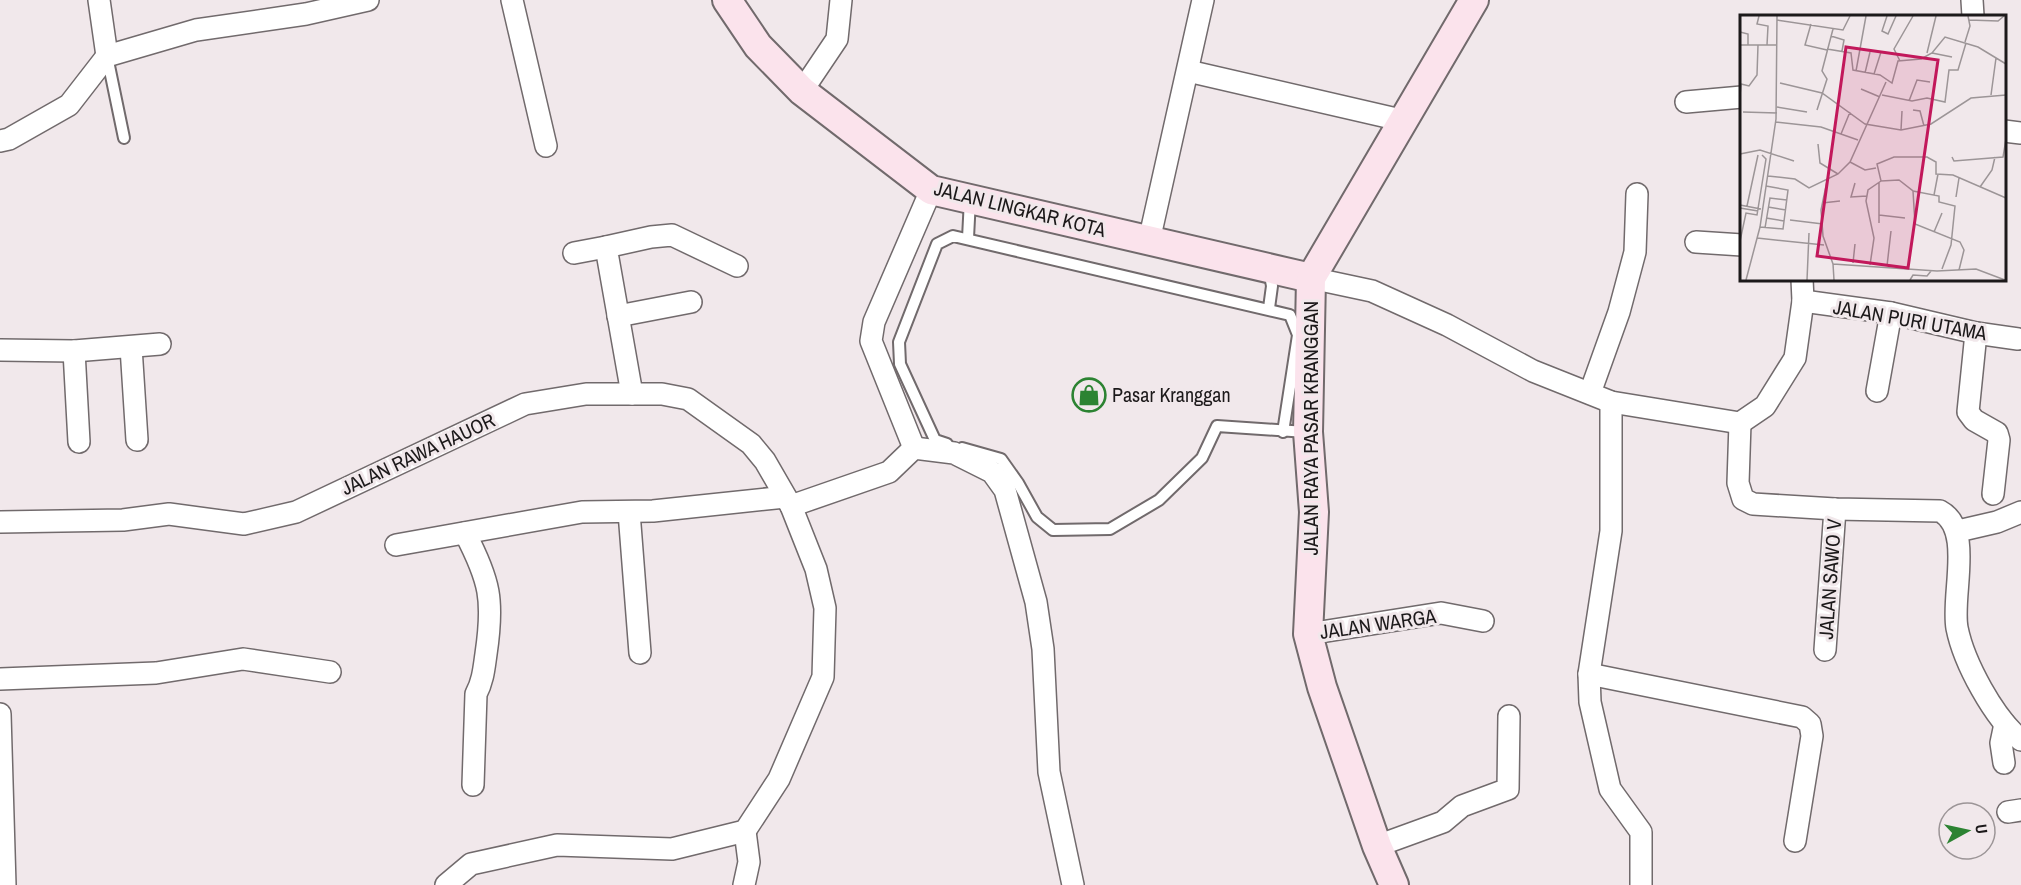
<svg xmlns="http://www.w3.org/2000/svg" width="2021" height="885" font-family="'Archivo Narrow',sans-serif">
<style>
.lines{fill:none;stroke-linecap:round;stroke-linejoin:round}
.lane-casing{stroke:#716a6c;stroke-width:14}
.street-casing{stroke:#716a6c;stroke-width:24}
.secondary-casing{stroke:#716a6c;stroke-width:32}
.lane{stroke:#fff;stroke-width:10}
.street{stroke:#fff;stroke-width:21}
.secondary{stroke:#fbe3ec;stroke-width:28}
.labels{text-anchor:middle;stroke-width:6;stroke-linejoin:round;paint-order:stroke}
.street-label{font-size:20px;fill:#1c191a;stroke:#f1e8eb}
.poi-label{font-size:20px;fill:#1c191a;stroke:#f1e8eb;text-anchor:start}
.inset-road{fill:none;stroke:#9c9597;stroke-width:1.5}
.view{fill:#c2185b;fill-opacity:0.15;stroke:#c2185b;stroke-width:3}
.inset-edge{fill:none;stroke:#1c191a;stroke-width:3}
</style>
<rect width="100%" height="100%" fill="#f1e8eb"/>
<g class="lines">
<defs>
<g id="lane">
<path d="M107 56 124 138"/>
<path d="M968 238 970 199"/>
<path d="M1269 308 1272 286 1269 270"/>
<path d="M947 444 935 440 900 364 899 342 937 244 953 236 1290 315 1298 335 1283 432"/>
<path d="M962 448 1001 459 1018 483 1037 517 1053 530 1110 529 1159 500 1202 458 1217 426 1306 432"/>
</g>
<g id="street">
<path d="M99 0 107 56"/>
<path d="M512 0 546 146"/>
<path d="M1972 0 1973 16"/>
<path d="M1188 71 1405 121"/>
<path d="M802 91 837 39 841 0"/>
<path d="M1686 102 1742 97"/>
<path d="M2004 131 2021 133"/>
<path d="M0 141 9 139 69 105 107 56 196 30 306 14 368 0"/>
<path d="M1149 241 1203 0"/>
<path d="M1696 242 1742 245"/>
<path d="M574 253 606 247"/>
<path d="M1311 278 1372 291 1447 325 1533 371 1611 402 1740 423 1765 406 1795 358 1803 301 1802 279"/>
<path d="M1803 301 1891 313 1976 333 2018 339"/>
<path d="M618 316 691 302"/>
<path d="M1976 333 1968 412 1974 420 1997 433 1999 440 1993 494"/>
<path d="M131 347 137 440"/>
<path d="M0 350 74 351 160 344"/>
<path d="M74 351 79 442"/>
<path d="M1877 391 1891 313"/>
<path d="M1590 393 1619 312 1635 252 1637 194"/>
<path d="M632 394 606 247 651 237 672 235 737 266"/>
<path d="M1611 402V531L1589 674 1590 702 1610 789 1641 832V885"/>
<path d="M1740 423 1738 483 1743 499 1753 504 1835 509 1940 511C1974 529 1951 595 1957 628 1964 663 1994 718 2021 740"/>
<path d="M914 448 871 341 874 322 931 190"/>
<path d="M629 512 640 653"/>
<path d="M0 522 123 520 169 514 244 524 296 512 525 404 586 394H662L688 399 751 444 765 461 791 506"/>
<path d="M1958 531 1997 522 2021 512"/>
<path d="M465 533C490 581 494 600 486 654 484 668 483 681 476 694L473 785"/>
<path d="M396 545 582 512 653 511 785 497"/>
<path d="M1308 634 1441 613 1483 621"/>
<path d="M1825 650 1835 509"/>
<path d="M1589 674 1802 717 1810 724 1812 736 1795 841"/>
<path d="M0 679 156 673 243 659 330 672"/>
<path d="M0 714 5 885"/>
<path d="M2004 763 2001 743 2005 724"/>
<path d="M2008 812 2021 810"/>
<path d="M1377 846 1443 822 1462 806 1508 789 1509 716"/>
<path d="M446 885 471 864 557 845 672 849 745 831 779 779 823 677 825 608 816 569 791 506 889 472 914 448 954 453 992 472 1005 490 1036 602 1043 649 1049 772 1073 885"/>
<path d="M744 885 749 862 745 831"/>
</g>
<g id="secondary">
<path d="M727 0 758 46 802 91 931 190 1311 278"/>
<path d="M1394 885 1377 846 1322 687 1308 634 1314 512 1308 432 1311 278 1474 0"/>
</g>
</defs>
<!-- lane casing -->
<use href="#lane" class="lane-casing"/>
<!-- street casing -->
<use href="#street" class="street-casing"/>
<!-- secondary casing -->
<use href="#secondary" class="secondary-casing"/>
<!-- lane -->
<use href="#lane" class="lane"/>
<!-- street -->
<use href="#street" class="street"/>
<!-- secondary -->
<use href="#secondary" class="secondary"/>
</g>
<!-- icons -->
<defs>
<symbol id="shop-ring" viewBox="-11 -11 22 22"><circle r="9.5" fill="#f1e8eb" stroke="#2c8332" stroke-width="1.5"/><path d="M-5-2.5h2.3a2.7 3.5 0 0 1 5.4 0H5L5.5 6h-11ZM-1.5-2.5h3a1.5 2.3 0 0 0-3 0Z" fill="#2c8332"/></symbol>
</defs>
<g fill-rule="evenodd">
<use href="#shop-ring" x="1070" y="376" width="38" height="38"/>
</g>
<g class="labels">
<!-- street labels -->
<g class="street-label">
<text transform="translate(1020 209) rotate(14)" y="7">JALAN LINGKAR KOTA</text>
<text transform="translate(1910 320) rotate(10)" y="7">JALAN PURI UTAMA</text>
<text transform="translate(1311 428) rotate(-90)" y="7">JALAN RAYA PASAR KRANGGAN</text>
<text transform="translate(418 454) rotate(-25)" y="7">JALAN RAWA HAUOR</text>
<text transform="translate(1830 579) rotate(-86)" y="7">JALAN SAWO V</text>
<text transform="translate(1378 624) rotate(-8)" y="7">JALAN WARGA</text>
</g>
<!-- poi labels -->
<g class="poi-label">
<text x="1112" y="402">Pasar Kranggan</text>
</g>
</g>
<!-- overview -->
<g transform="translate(1740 15)">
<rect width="266" height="266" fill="#f1e8eb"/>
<path class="inset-road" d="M19 1 17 9 28 11 27 30M147 1 142 16 148 19 156 1M37 5 103 15 110 1M229 5 258 6 264 1M71 9 65 30 87 35M0 17 8 19V30M91 21 104 25 102 36M225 27 230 11 228 1M0 30H37M87 34 111 38 113 55 140 60 152 68 158 46 181 44 192 38 205 22 238 32 266 49M187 38 196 1M192 38 212 42M160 46 154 34 173 1M116 56 126 1M125 58 130 37M134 59 141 37M40 68 82 78 125 109 161 115 191 109 231 83 266 80M121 74 140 82M142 80 172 86 187 83 205 87 209 55H218L226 28M251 80 256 43M0 81 1 69 9 71 17 60 18 30M169 86 177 65 190 67M37 92 67 97M77 95 87 64 82 56 93 14M173 95 180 96 184 111M3 97 37 98M36 107 81 112 118 125M161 115 162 96M101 119 110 97M78 129 80 148 98 159M0 139 20 135 54 146M212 142 214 146 263 142 266 124M110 147 125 155 136 153M28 161 55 164 69 173 98 159 110 147 146 67M87 166 81 195 83 221 93 249 94 265M115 168 111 182 127 181M240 172 252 155 255 142M173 176 199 181V187L215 191 211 230 202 254M194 180 198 159M216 182 219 163M82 188 100 186M0 190 21 194M7 191 18 140M28 192 46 195M0 193 18 196M139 200 165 203M26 203 44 206M50 205 83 209M139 208V167M20 212 43 214 48 175 26 171M25 213 30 183 47 185M194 217 202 198M17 223 84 230M0 226 6 198 17 200 26 144 22 140M113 248 115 229M93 249 197 256 236 254 265 265M130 250 134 223 126 186 128 175 141 166M147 251 151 216M219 255 224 235 220 227 175 209 173 176 159 165 141 166 137 149 154 142H187L196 147V159L213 160 266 183M6 265 20 212 36 104 37 1M67 265 69 218M170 265 173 260 187 261 191 256"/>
<path class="view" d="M106 32 198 45 168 253 77 241Z"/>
<rect width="266" height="266" class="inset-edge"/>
</g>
<!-- north arrow -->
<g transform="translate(1967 831) rotate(82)"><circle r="28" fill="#f1e8eb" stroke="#9c9597" stroke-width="1.5"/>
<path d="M0-4.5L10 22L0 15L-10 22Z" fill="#2c8332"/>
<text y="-9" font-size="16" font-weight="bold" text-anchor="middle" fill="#1c191a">U</text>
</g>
</svg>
